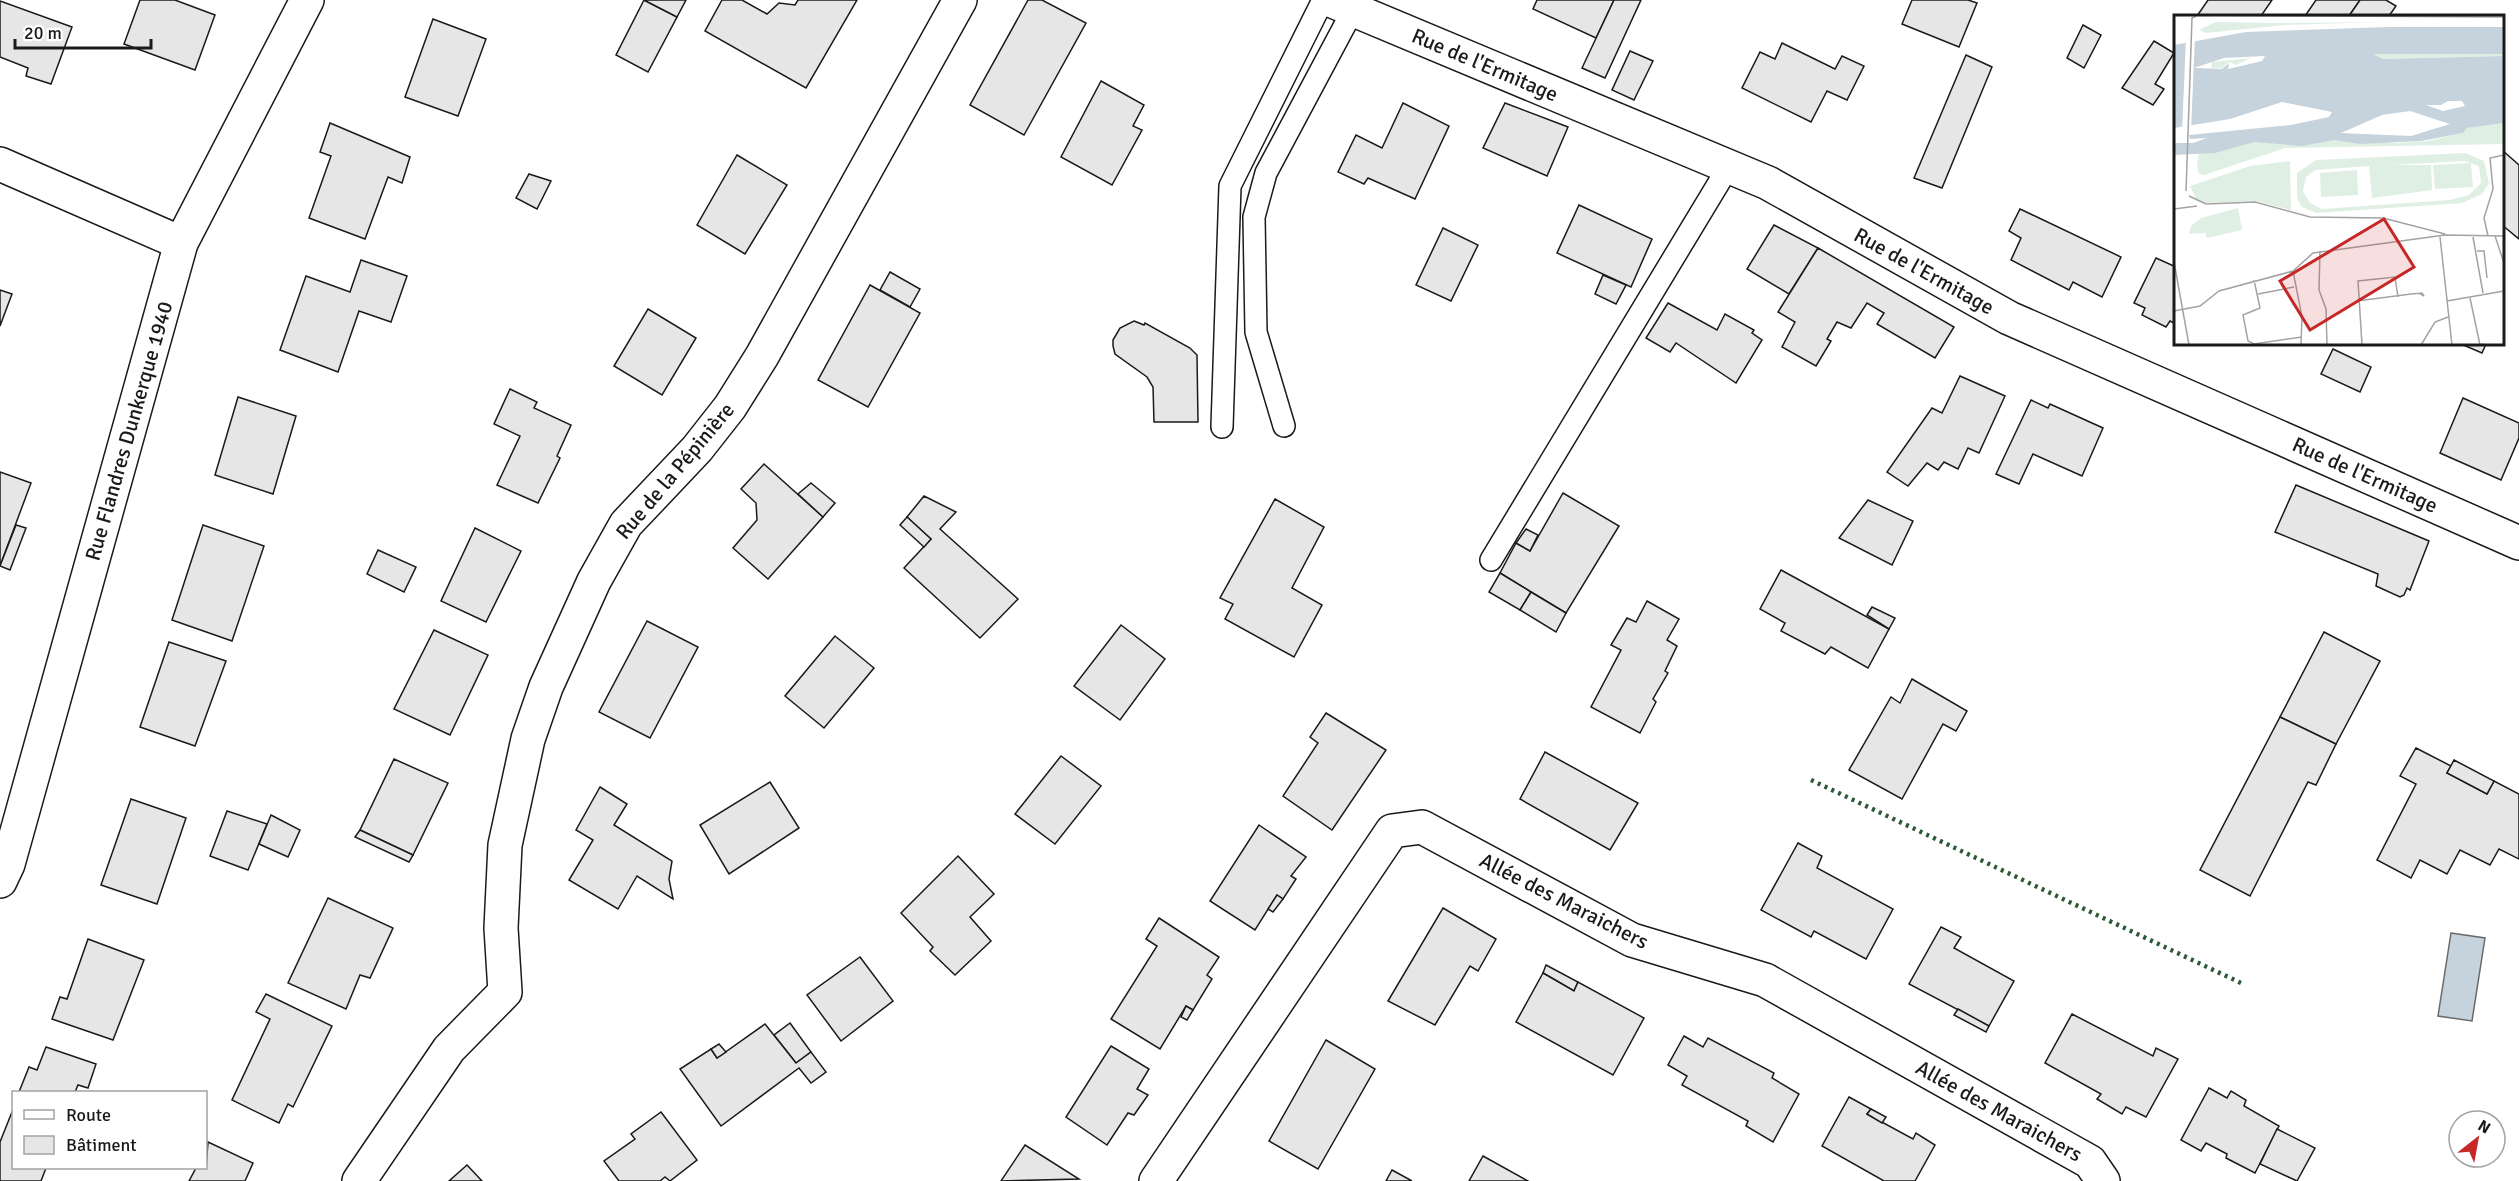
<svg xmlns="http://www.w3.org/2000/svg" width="2519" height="1181" font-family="Signika,sans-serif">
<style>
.water{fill:#c6d2dc;stroke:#6a6a6a;stroke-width:1.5}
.building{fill:#e6e6e6;stroke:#1a1a1a;stroke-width:1.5}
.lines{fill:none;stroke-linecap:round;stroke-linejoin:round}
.lane-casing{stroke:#1a1a1a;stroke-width:24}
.street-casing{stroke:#1a1a1a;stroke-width:36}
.lane{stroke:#fff;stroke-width:21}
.street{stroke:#fff;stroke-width:33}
.hedge{stroke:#2b5a34;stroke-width:4.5;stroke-dasharray:3 4.5;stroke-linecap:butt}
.labels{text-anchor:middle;stroke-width:4.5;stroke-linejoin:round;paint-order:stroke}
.street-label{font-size:21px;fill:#1a1a1a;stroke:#fff}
.inset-road{fill:none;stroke:#a3a3a3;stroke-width:1.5}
.view{fill:#c62828;fill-opacity:0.15;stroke:#c62828;stroke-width:3}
.inset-edge{fill:none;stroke:#1a1a1a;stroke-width:3}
</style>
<rect width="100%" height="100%" fill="#fff"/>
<!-- water -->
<path class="water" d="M2451 933 2485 938 2472 1021 2438 1016Z"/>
<!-- building -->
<g class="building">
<path d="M140 0H175L215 15 195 70 124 44Z"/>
<path d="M644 0 677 17 648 72 616 55Z"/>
<path d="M644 0H686L677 17Z"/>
<path d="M722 0H742L767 14 779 3 795 5 798 0H857L806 88 705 31Z"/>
<path d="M1028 0H1042L1086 23 1024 135 970 105Z"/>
<path d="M1537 0H1614L1596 38 1533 9Z"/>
<path d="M1614 0H1641L1605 78 1582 68Z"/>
<path d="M1912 0H1968L1977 3 1959 47 1902 24Z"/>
<path d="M2208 0H2272L2261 16H2197Z"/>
<path d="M2316 0H2360L2349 16H2305Z"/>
<path d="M2360 0H2386L2396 6 2389 16H2349Z"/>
<path d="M0 1 72 27 51 84 26 76 28 68 0 57Z"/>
<path d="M433 19 486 39 458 116 405 97Z"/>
<path d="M2083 25 2101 35 2084 68 2067 58Z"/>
<path d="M2154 41 2174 53 2155 84 2164 89 2153 105 2122 88Z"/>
<path d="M1782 43 1835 69 1842 56 1864 66 1847 100 1827 91 1811 122 1742 88 1760 52 1775 59Z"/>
<path d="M1630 51 1653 61 1634 100 1612 90Z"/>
<path d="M1966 55 1992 67 1942 188 1914 178Z"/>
<path d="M1101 81 1144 105 1133 126 1142 130 1112 185 1061 157Z"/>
<path d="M1403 103 1449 126 1415 199 1368 178 1364 184 1338 172 1356 135 1382 148Z"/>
<path d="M1505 103 1568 127 1547 176 1483 148Z"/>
<path d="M330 123 410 157 402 183 388 177 365 239 309 218 331 156 320 152Z"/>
<path d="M2502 150 2519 165V239L2502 225Z"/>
<path d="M737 155 787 185 745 254 697 225Z"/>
<path d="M529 174 551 181 537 209 516 198Z"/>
<path d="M1579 205 1652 239 1631 287 1557 253Z"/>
<path d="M2020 209 2121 257 2102 297 2073 282 2069 290 2011 260 2021 238 2009 231Z"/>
<path d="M1774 225 1818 248 1789 294 1747 269Z"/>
<path d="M1443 228 1478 245 1451 301 1416 285Z"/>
<path d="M1818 248 1954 327 1935 358 1877 324 1884 313 1867 303 1851 328 1837 322 1827 339 1831 341 1816 366 1782 347 1795 322 1778 312Z"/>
<path d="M2156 258 2176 267V324L2170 321 2166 327 2142 315 2145 308 2134 303Z"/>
<path d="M361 260 407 276 391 322 359 311 338 372 280 350 306 276 350 292Z"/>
<path d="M890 272 920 289 910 307 880 290Z"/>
<path d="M1603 275 1626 285 1616 304 1595 294Z"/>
<path d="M870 285 920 313 868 407 818 380Z"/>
<path d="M0 290 12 294 0 326Z"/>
<path d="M1668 303 1717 330 1725 314 1754 330 1752 333 1762 340 1736 383 1676 343 1670 352 1646 338Z"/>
<path d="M648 309 696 338 662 395 614 366Z"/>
<path d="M1134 321 1144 325 1145 323 1190 348 1197 355 1198 422H1154L1153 387 1147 377 1115 354 1113 346V340L1120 328Z"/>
<path d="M2461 344H2486L2482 353Z"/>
<path d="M2333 349 2371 367 2360 392 2321 374Z"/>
<path d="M1960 376 2005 396 1979 453 1968 448 1958 469 1944 462 1938 470 1927 463 1908 486 1887 472 1932 408 1942 413Z"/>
<path d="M510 389 537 402 534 408 571 425 557 456 560 458 538 503 497 485 520 436 494 424Z"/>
<path d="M238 397 296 416 273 494 215 475Z"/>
<path d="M2463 398 2519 423V438L2501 480 2440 453Z"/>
<path d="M2031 400 2048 408 2050 404 2103 428 2082 476 2033 454 2019 484 1996 474Z"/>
<path d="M764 464 823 517 768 579 733 548 757 520 756 503 741 489Z"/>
<path d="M0 472 31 483 0 566Z"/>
<path d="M811 483 835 503 823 517 798 494Z"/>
<path d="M2296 485 2429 541 2410 590 2407 588 2404 595 2400 597 2376 586 2378 574 2275 532Z"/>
<path d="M1563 493 1619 526 1566 613 1500 573 1516 543 1530 551Z"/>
<path d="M924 496 956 512 940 529 1018 599 980 638 904 568 931 539 907 517Z"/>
<path d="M1275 499 1324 527 1292 588 1322 605 1294 657 1225 619 1233 604 1220 598Z"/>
<path d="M1868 500 1913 521 1892 565 1839 538Z"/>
<path d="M907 517 931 539 924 547 900 525Z"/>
<path d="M16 525 26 528 10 570 0 566Z"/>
<path d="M203 525 264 546 232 641 172 620Z"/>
<path d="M475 528 521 551 486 622 441 601Z"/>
<path d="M1526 529 1538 535 1530 551 1516 543Z"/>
<path d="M378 550 416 567 404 592 367 574Z"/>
<path d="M1781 570 1889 629 1868 668 1831 647 1825 654 1781 631 1785 623 1760 609Z"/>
<path d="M1500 573 1531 592 1520 610 1489 592Z"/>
<path d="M1531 592 1566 613 1556 632 1520 610Z"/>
<path d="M1647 601 1679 619 1667 640 1677 646 1665 671 1668 673 1653 699 1656 702 1640 733 1591 707 1621 650 1611 645 1627 618 1636 622Z"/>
<path d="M1872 607 1895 618 1889 629 1867 615Z"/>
<path d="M647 621 698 647 650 738 599 712Z"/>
<path d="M1121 625 1165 659 1120 720 1074 686Z"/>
<path d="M434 630 488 655 450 735 394 709Z"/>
<path d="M2324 632 2380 661 2336 744 2280 717Z"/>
<path d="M835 636 874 668 824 728 785 696Z"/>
<path d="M169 642 226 661 195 746 140 727Z"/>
<path d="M1912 679 1967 711 1956 731 1943 724 1902 799 1849 770 1891 697 1900 703Z"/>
<path d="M1326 713 1386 750 1332 830 1283 796 1318 743 1310 737Z"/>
<path d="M2280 717 2336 744 2316 785 2308 782 2250 896 2200 870Z"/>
<path d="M2416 748 2451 766 2447 773 2487 794 2494 781 2519 794V859L2499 849 2490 865 2460 850 2447 874 2420 860 2411 878 2377 860 2416 784 2400 776Z"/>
<path d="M1545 752 1638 803 1610 850 1520 799Z"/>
<path d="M1061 756 1101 786 1055 844 1015 814Z"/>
<path d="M394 759 448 783 413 855 360 830Z"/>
<path d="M2454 760 2494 781 2487 794 2447 773Z"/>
<path d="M770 782 799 828 729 874 700 825Z"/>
<path d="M600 787 627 804 614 825 672 861 669 879 673 899 637 876 618 909 569 880 593 840 576 830Z"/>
<path d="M131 799 186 818 157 904 101 885Z"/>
<path d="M227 811 267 824 248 870 210 856Z"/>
<path d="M271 815 300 830 288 857 259 844Z"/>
<path d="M1259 825 1306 857 1291 876 1296 879 1283 899 1277 895 1255 930 1210 901Z"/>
<path d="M360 830 413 855 409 862 355 837Z"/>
<path d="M1798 843 1822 856 1817 868 1893 909 1866 959 1814 931 1811 937 1761 910Z"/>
<path d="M958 856 994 894 970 917 991 941 955 975 930 951 933 947 901 913Z"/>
<path d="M1277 895 1283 899 1273 912 1268 909Z"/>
<path d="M328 898 393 928 370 978 360 975 346 1009 288 983Z"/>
<path d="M1443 908 1496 939 1478 971 1470 966 1435 1025 1388 1001Z"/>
<path d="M1159 918 1219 957 1207 975 1212 979 1193 1010 1186 1006 1160 1049 1111 1019 1157 946 1146 939Z"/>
<path d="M1941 927 1961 937 1954 948 2014 981 1989 1026 1909 984Z"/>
<path d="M88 939 144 960 113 1040 52 1019 60 997 67 999Z"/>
<path d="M860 957 893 1001 841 1041 807 995Z"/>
<path d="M1546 965 1578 982 1574 991 1543 973Z"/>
<path d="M1543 973 1574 991 1578 982 1644 1018 1613 1075 1516 1022Z"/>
<path d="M266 994 332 1026 293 1107 288 1104 279 1123 232 1100 270 1019 256 1012Z"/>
<path d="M1186 1006 1193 1010 1187 1020 1181 1017Z"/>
<path d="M1958 1009 1989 1026 1986 1032 1954 1015Z"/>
<path d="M2072 1014 2153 1056 2156 1048 2178 1059 2146 1117 2126 1107 2122 1114 2097 1099 2101 1094 2045 1063Z"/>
<path d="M790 1023 811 1052 796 1063 774 1035Z"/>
<path d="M765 1024 796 1063 811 1052 826 1072 811 1083 799 1068 721 1126 680 1069 711 1049 717 1058Z"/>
<path d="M1684 1036 1703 1047 1708 1038 1774 1073 1772 1078 1799 1094 1773 1142 1746 1126 1748 1121 1682 1085 1687 1076 1668 1065Z"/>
<path d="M1326 1040 1375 1069 1318 1169 1269 1141Z"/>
<path d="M719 1044 726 1052 717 1058 711 1049Z"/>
<path d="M1111 1046 1149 1069 1137 1089 1148 1095 1134 1115 1128 1113 1107 1145 1066 1117Z"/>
<path d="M46 1047 96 1064 88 1088 78 1085 75 1092H19L29 1067 37 1070Z"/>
<path d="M2209 1088 2227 1098 2231 1091 2246 1100 2244 1106 2279 1126 2255 1173 2226 1158 2227 1154 2206 1143 2201 1151 2181 1140Z"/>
<path d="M1849 1097 1871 1109 1867 1114 1913 1139 1916 1133 1935 1145 1915 1181H1884L1822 1146Z"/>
<path d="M14 1107V1168H46L41 1181H0V1142Z"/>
<path d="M1871 1109 1886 1117 1882 1123 1867 1114Z"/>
<path d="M661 1112 697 1160 670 1181 665 1177 660 1181H619L604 1161 635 1139 631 1134Z"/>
<path d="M2277 1129 2315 1148 2297 1181 2260 1164Z"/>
<path d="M208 1142 253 1163 245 1181H189L196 1168H206Z"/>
<path d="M1025 1145 1079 1179 1001 1181Z"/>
<path d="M1483 1156 1528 1181H1469Z"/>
<path d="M467 1165 482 1181H449Z"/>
<path d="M1392 1170 1412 1181H1386Z"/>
</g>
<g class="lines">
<defs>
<g id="lane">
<path d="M1284 426 1256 332 1254 217 1266 173 1353 10"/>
<path d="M1222 427 1230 186 1323 0"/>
<path d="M1491 560 1729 166"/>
</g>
<g id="street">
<path d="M1330 0 1768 183 2009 318 2519 543"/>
<path d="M0 164 181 243"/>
<path d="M0 881 8 864 181 243 307 0"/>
<path d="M359 1181 449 1049 505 992 501 928 505 845 528 739 546 687 594 581 626 524 697 449 730 407 762 356 960 0"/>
<path d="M1156 1181 1392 831 1422 827 1632 940 1765 980 2090 1162 2103 1181"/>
</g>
</defs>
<!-- lane casing -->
<use href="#lane" class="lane-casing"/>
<!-- street casing -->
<use href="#street" class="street-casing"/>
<!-- lane -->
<use href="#lane" class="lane"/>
<!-- street -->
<use href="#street" class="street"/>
<!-- hedge -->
<path class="hedge" d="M1811 780 2241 983"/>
</g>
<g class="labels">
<!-- street labels -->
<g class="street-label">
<text transform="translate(1485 65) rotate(23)" y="7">Rue de l'Ermitage</text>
<text transform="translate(1924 271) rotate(29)" y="7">Rue de l'Ermitage</text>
<text transform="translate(129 431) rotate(-74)" y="7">Rue Flandres Dunkerque 1940</text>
<text transform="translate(675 471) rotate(-50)" y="7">Rue de la Pépinière</text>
<text transform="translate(2365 475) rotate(24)" y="7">Rue de l'Ermitage</text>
<text transform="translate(1564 901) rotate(27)" y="7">Allée des Maraichers</text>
<text transform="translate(1999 1111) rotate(29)" y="7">Allée des Maraichers</text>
</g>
</g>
<!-- overview -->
<g transform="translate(2174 15)">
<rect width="330" height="330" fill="#fff"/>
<path d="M42 7 102 8 209 7 111 10 32 18 25 15ZM200 37 330 39V41L209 44 199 40ZM77 43 62 50 55 47 48 53H37L38 47ZM330 108V129L111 133 30 160 25 159 23 149 25 139 79 127 132 130 161 125 223 128 253 126 289 118 293 113ZM291 138 310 146 315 168 308 179 288 188 142 198 128 192 123 183V158L142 145ZM291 146 305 151 307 168 295 180 276 185 148 194 136 188 129 176 132 162 141 155 195 151 198 183 258 175 257 150H216ZM116 146 117 195 82 186 30 188 23 186 16 171 76 151ZM297 148 299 172 261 174 259 150ZM183 155 184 180 147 182 146 158ZM64 193 68 215 33 223 31 218 15 219 17 211 27 203Z" fill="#e0efe3" fill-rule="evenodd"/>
<path d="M214 12H330V39H199L209 44 330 41V108L293 113 289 118 247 126 186 129 161 125 128 131 80 127 41 138 0 140V128H19L33 123 16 124 15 120 117 110 155 102 158 97 108 87 56 104 0 113V30L72 17ZM91 41 88 46 54 54 55 48 48 54 20 53 50 43ZM274 86H288L291 91 269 96 252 90H267ZM236 96 276 109 237 121 167 118 208 100Z" fill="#c6d2dc" fill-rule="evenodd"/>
<path d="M21 21 17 116 8 117 12 23Z" fill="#fff"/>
<path class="inset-road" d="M10 0 330 2M12 176 18 3 22 1M15 181 32 189 81 187 136 202 209 203 271 219M0 194 23 191M314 221 310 203 319 174 316 143 330 140M321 221 330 248M266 222 278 330M299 222 309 278M146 236 145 275 152 294 153 330M303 236H310L313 263M0 247 15 330M119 256 128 302 127 330M80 265 86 293 69 300 74 326 80 329 128 322M84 279 120 272M296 283 306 330 310 329M183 286 237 279 248 278 250 281 245 278M273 286 330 276M0 296 26 291 45 276 119 256 139 238 271 220 330 221M188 330 184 266 221 262 224 282M247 330 261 307 274 302"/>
<path class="view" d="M210 204 240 252 136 315 106 266Z"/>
<rect width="330" height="330" class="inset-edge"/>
</g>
<!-- legend -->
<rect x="12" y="1091" width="195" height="78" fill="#ffffff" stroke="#a3a3a3" stroke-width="1.5"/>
<rect x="24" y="1110" width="30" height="9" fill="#ffffff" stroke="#a3a3a3" stroke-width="1.5"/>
<text x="66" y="1121" font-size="18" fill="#1a1a1a">Route</text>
<rect x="24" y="1136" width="30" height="18" fill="#e6e6e6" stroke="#a3a3a3" stroke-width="1.5"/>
<text x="66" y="1151" font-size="18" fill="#1a1a1a">Bâtiment</text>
<!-- north arrow -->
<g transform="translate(2477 1139) rotate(31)"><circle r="28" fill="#ffffff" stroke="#a3a3a3" stroke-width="1.5"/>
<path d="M0-4.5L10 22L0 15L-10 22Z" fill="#c62828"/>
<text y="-9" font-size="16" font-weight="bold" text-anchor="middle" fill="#1a1a1a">N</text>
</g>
<!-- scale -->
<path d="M15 39v9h136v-9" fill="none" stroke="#1a1a1a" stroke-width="3"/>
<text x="24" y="39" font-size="18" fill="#1a1a1a" stroke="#ffffff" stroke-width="4.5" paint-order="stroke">20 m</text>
</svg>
